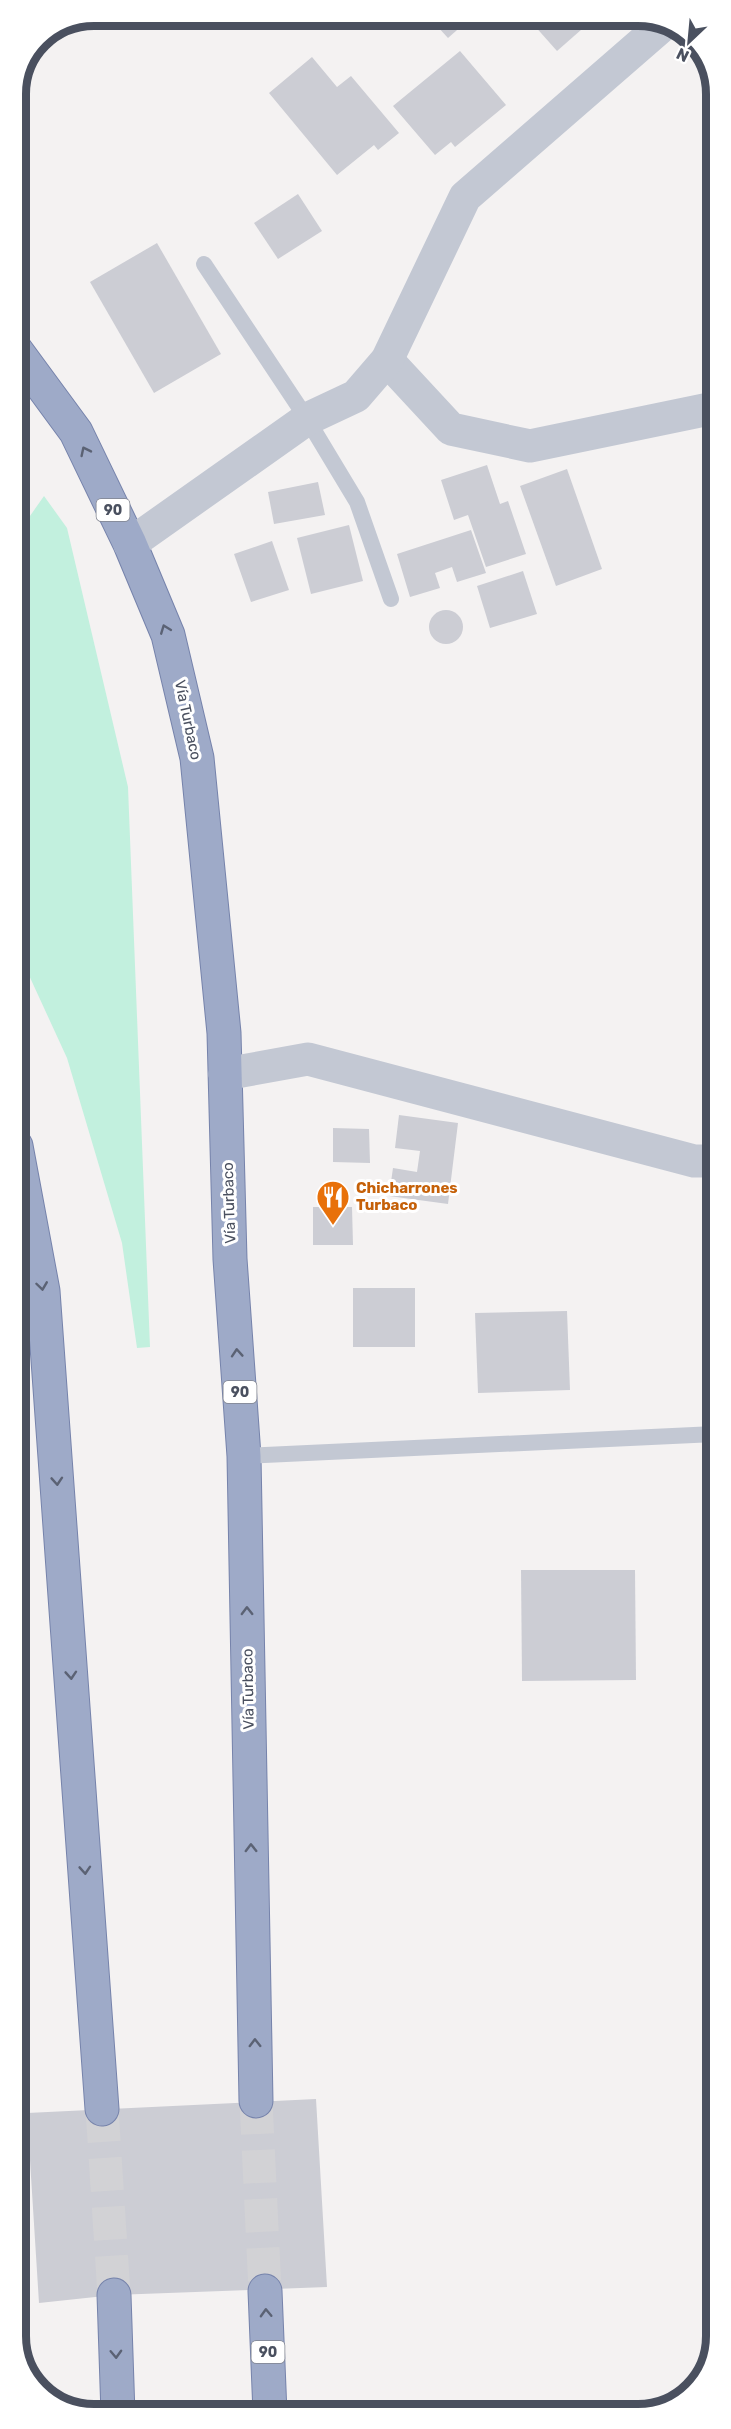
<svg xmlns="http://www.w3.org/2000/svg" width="731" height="2429" font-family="Rubik,sans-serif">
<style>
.green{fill:#c2f0de}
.building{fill:#cccdd4}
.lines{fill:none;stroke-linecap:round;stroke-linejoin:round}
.trunk-tunnel{stroke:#d2d2d5;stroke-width:33;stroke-dasharray:33 16;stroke-linecap:butt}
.trunk-casing{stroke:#7683ab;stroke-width:35}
.service{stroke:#c3c8d3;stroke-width:16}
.minor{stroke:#c3c8d3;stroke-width:33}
.trunk{stroke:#9eaac8;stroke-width:33}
.oneway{stroke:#5b6274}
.labels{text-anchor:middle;stroke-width:6;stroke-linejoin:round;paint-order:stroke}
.shield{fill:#fff;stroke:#80848f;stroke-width:1.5}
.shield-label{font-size:14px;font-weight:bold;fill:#4a505f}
.street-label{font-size:15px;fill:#4a505f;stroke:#fff}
.food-label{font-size:15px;font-weight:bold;fill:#c56008;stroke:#fff;text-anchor:start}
.rim{fill:none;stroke:#4a505f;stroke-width:8}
</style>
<rect width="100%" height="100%" fill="#f4f2f2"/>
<!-- green -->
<path class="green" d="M44 496 67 528 128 787 150 1347 137 1348 122 1243 67 1058 16 947V536Z"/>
<!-- building -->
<g class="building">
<path d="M427 15H474L448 38Z"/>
<path d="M525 15H598L557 51Z"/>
<path d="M460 51 506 105 455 147 451 142 435 155 393 106Z"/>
<path d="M312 57 337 87 351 76 399 133 378 150 374 145 337 175 269 93Z"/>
<path d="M298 194 322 231 278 259 254 223Z"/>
<path d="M157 243 221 354 154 393 90 282Z"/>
<path d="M487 465 500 504 508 501 526 554 486 567 468 515 454 520 441 480Z"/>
<path d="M567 469 602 569 556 586 520 486Z"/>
<path d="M318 482 325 515 274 524 268 492Z"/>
<path d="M349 525 363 581 311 594 297 538Z"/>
<path d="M471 530 486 573 457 582 452 567 435 573 440 588 410 597 397 554Z"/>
<path d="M272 541 289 590 251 602 234 554Z"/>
<path d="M523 571 537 614 490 628 477 586Z"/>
<circle cx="446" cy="627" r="17"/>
<path d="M399 1115 458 1123 448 1204 389 1196 393 1168 417 1172 420 1151 395 1148Z"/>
<path d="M333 1128 369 1129 370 1163 333 1162Z"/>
<path d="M313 1207H352L353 1245H313Z"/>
<rect x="353" y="1288" width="62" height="59"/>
<path d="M567 1311 570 1390 478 1393 475 1313Z"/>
<path d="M521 1570H635L636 1680 522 1681Z"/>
<path d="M316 2099 327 2287 114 2295 39 2303 27 2113Z"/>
</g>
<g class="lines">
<!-- trunk-tunnel -->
<g class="trunk-tunnel">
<path d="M256 2101 265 2291"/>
<path d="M102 2109 114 2295"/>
</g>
<defs>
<g id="trunk">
<path d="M15 349 76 432 130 544 168 635 197 758 224 1033 230 1259 244 1456 256 2101"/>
<path d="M16 1146 43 1291 102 2109"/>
<path d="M265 2291 270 2413"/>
<path d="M114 2295 118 2414"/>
</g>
</defs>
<!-- trunk casing -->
<use href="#trunk" class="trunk-casing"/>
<!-- service -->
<g class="service">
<path d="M204 264 307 419 357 502 391 599"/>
<path d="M244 1456 715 1434"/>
</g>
<!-- minor -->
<g class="minor">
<path d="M387 360 451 429 530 446 714 408"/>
<path d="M130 544 307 419 356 396 387 360 465 197 664 24"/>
<path d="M225 1074 308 1059 694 1161H715"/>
</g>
<!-- trunk -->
<use href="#trunk" class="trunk"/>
</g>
<!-- one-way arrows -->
<defs><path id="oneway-chevron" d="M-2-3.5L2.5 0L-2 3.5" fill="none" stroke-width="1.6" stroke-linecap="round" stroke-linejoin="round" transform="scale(1.5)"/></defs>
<g class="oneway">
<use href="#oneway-chevron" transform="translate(85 451) rotate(-116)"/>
<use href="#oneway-chevron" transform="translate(165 629) rotate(-111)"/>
<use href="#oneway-chevron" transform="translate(42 1286) rotate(82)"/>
<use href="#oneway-chevron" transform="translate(237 1353) rotate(-94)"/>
<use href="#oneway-chevron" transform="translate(57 1481) rotate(86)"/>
<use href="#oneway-chevron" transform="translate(247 1611) rotate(-91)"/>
<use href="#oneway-chevron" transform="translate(71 1675) rotate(86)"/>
<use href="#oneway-chevron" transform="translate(251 1848) rotate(-91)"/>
<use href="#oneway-chevron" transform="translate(85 1870) rotate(86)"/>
<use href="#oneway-chevron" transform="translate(255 2043) rotate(-91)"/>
<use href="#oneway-chevron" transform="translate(266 2313) rotate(-92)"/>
<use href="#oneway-chevron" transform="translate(116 2354) rotate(88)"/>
</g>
<!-- icons -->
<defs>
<symbol id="restaurant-pin" viewBox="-11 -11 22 30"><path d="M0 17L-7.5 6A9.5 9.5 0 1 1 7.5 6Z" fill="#e8710a" stroke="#fff"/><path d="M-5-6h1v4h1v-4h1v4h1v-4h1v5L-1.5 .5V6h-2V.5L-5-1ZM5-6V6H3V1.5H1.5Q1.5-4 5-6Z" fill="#fff"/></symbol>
</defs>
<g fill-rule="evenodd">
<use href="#restaurant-pin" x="314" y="1178" width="38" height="52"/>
</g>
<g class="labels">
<!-- shield labels -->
<g class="shield">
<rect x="96.5" y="499" width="33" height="22" rx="4.5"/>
<rect x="223.5" y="1381" width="33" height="22" rx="4.5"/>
<rect x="251.5" y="2341" width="33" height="22" rx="4.5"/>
</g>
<g class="shield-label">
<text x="113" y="515">90</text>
<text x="240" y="1397">90</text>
<text x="268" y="2357">90</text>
</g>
<!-- street labels -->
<g class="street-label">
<text transform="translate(188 720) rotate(78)" y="5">Vía Turbaco</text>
<text transform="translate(229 1203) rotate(-92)" y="5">Vía Turbaco</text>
<text transform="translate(248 1689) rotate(-91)" y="5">Vía Turbaco</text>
</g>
<!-- food labels -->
<g class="food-label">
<text x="356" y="1193">Chicharrones<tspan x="356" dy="17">Turbaco</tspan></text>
</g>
</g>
<!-- crop -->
<path d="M0 0H731V2429H0ZM94 26H638A68 68 0 0 1 706 94V2336A68 68 0 0 1 638 2404H94A68 68 0 0 1 26 2336V94A68 68 0 0 1 94 26Z" fill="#fff" fill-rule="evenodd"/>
<path class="rim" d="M94 26H638A68 68 0 0 1 706 94V2336A68 68 0 0 1 638 2404H94A68 68 0 0 1 26 2336V94A68 68 0 0 1 94 26Z"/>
<!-- north arrow -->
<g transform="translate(689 42) rotate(206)" stroke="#ffffff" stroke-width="4.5" paint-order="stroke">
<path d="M0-4.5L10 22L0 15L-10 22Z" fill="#4a505f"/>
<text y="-9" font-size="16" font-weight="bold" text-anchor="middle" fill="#4a505f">N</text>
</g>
</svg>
